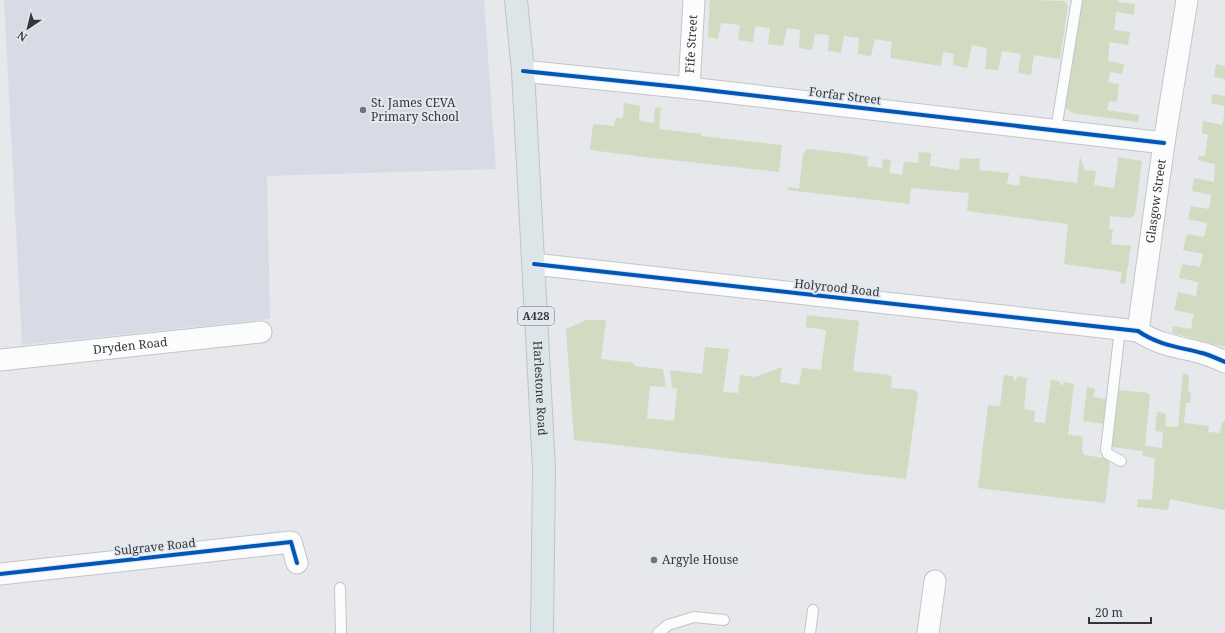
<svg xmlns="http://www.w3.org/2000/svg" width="1225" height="633" font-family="'Noto Serif',serif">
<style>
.built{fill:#d7dbe6}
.green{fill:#d1dbc1}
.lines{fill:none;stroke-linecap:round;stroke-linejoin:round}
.lane-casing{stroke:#c4c5c8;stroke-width:12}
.street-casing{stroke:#c4c5c8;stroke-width:23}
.primary-casing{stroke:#c2c3c5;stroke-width:24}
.lane{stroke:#fbfcfc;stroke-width:10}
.street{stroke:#fbfcfc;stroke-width:21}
.primary{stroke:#dce5e8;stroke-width:22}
.cycleway-casing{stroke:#e3e7ef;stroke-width:6}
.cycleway{stroke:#0057b8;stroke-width:4}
.poi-dot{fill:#737478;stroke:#e3e7ef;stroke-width:1.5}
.labels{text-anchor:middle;stroke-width:4;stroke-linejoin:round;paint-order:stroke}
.shield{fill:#e3e7ef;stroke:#696b70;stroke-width:1}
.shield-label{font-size:11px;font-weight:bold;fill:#353639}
.street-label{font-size:12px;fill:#353639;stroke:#e3e7ef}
.poi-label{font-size:12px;fill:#353639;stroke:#e3e7ef;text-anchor:start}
</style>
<rect width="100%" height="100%" fill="#e6e8ec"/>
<!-- built -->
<path class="built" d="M4 0H484L496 169 267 176 270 319 22 345Z"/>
<!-- green -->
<g class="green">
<path d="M710 0H1031L1065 1 1068 6 1060 59 1034 55 1031 75 1018 73 1021 54 1002 51 998 70 985 69 987 48 972 45 967 68 953 65 954 54 943 52 941 66 890 58 892 42 875 39 871 56 858 54 859 38 844 36 841 53 828 51 829 35 815 34 812 50 799 48 800 30 787 28 783 46 768 44 770 28 755 26 753 42 738 40 740 25 721 23 718 39 708 37Z"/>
<path d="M1081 0H1118V2L1135 4 1134 15 1116 12 1114 30 1130 32 1128 45 1110 42 1108 61 1124 64 1122 74 1110 72 1108 83 1119 84 1117 102 1109 101 1107 110 1139 115 1138 122 1072 113 1065 106Z"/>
<path d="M1216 64 1225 66V79L1214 77Z"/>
<path d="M1212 94 1225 96V347L1172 333 1173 326 1191 329 1194 314 1174 310 1178 292 1196 296 1198 282 1179 278 1182 264 1200 267 1203 254 1183 250 1187 234 1204 237 1207 223 1188 219 1191 206 1209 209 1211 195 1192 191 1194 178 1214 182 1215 164 1198 160 1199 156H1205L1208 135 1202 133 1203 121 1222 125 1224 116V106L1211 103Z"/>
<path d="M624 103 640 106 639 121 654 123 655 108 661 107 659 129 701 134V136L782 145 779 172 644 157 590 150 593 124 614 126 616 118H623Z"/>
<path d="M807 149 845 153 868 157 867 166 882 168 883 159 891 160 889 173 902 175 904 162 918 163 919 152 931 153 930 166 959 170 960 158 973 159 980 158 979 170 1009 173 1007 184 1019 186 1020 175 1028 177 1077 183 1080 157 1085 170 1096 171 1094 185 1114 188 1118 160V157L1142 161 1135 214 1131 218 1110 216 1109 229H1113L1111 244 1131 246 1125 284 1120 283 1122 272 1064 264 1068 224 967 211 969 193 911 188 909 204 788 190 789 187 799 189 803 155Z"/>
<path d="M807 315 859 321 853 371 889 375 892 377 891 389 894 388 915 390 918 393 906 479 574 440 566 329 586 320H606L601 359 634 363V366L663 369 666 387 650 386 647 418 674 421 677 389 672 388 670 370 702 374 705 347 729 349 723 392 738 393 740 375 755 377 782 367 780 382 799 385 802 368 821 370 826 330 806 327Z"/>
<path d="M1183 373 1189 375 1188 392 1191 393 1190 403H1186L1184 423 1209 426 1208 432 1220 433 1222 423 1225 420V510L1170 499 1168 510 1137 507 1138 499 1152 500 1155 458 1143 456V451L1112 447 1118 390 1148 393 1150 395 1145 446 1162 448 1163 432 1155 431 1157 412 1166 414 1165 426 1178 427Z"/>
<path d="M1004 375 1013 376 1015 382 1018 376 1027 378 1024 409 1035 411 1034 422 1045 423 1051 380 1059 381 1061 386 1065 382 1074 384 1068 435 1081 436 1083 439 1082 450 1084 455 1104 458 1110 463 1105 503 978 488 988 405 1000 406Z"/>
<path d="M1087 387 1095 389 1093 397 1107 399 1104 424 1083 421Z"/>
</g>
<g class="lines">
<defs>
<g id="lane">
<path d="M1056 130 1077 0"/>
<path d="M1120 329 1106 450 1108 454 1121 461"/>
<path d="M340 588 341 633"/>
<path d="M658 633 668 625 694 617 724 620"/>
<path d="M810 633 813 610"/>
</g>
<g id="street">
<path d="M523 71 689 88 1164 143"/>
<path id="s1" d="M689 88 694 0"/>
<path d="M534 264 1138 331C1158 345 1179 347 1202 353 1210 355 1218 359 1225 362"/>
<path id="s2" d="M1138 331 1164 143 1187 0"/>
<path id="s3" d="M0 360 261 332"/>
<path d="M0 574 291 542 297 563"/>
<path d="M928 633 935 581"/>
</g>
<g id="primary">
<path id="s4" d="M516 0 523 71 544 468 542 633"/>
</g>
</defs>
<!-- lane casing -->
<use href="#lane" class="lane-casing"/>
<!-- street casing -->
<use href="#street" class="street-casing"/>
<!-- primary casing -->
<use href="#primary" class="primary-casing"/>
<!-- lane -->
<use href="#lane" class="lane"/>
<!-- street -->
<use href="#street" class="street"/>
<!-- primary -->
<use href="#primary" class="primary"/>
<defs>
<g id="cycleway">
<path d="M523 71 689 88 1164 143"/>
<path d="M534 264 1138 331C1158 345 1179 347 1202 353 1210 355 1218 359 1225 362"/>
<path d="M0 574 291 542 297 563"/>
</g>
</defs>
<!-- cycleway casing -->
<use href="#cycleway" class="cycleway-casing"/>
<!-- cycleway -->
<use href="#cycleway" class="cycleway"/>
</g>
<!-- markers -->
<g class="poi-dot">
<circle cx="363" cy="110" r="4"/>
<circle cx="654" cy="560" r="4"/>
</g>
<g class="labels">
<!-- shield labels -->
<rect class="shield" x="518" y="307" width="36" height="18" rx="3"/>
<g class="shield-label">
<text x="536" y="320">A428</text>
</g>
<!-- street labels -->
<g class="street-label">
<text dy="4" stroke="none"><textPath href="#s1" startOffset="44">Fife Street</textPath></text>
<text transform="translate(845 96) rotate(7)" y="4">Forfar Street</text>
<text dy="4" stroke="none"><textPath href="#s2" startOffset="131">Glasgow Street</textPath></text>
<text transform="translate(837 288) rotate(6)" y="4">Holyrood Road</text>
<text dy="4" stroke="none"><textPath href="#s3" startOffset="131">Dryden Road</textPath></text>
<text dy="4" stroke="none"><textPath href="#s4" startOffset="389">Harlestone Road</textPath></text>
<text transform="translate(155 547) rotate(-6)" y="4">Sulgrave Road</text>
</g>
<!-- poi labels -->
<g class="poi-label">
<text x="371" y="107">St. James CEVA<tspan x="371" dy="14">Primary School</tspan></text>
<text x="662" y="564">Argyle House</text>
</g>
</g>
<!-- north arrow -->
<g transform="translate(28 28) rotate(215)" stroke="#e3e7ef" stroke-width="3" paint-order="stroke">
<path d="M0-3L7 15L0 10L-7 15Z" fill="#353639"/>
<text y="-6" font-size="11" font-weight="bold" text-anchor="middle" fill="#353639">N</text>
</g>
<!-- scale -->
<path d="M1089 617v6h62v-6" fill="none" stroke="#353639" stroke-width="2"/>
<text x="1095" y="617" font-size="12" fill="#353639" stroke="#e3e7ef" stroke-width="3" paint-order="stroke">20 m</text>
</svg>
